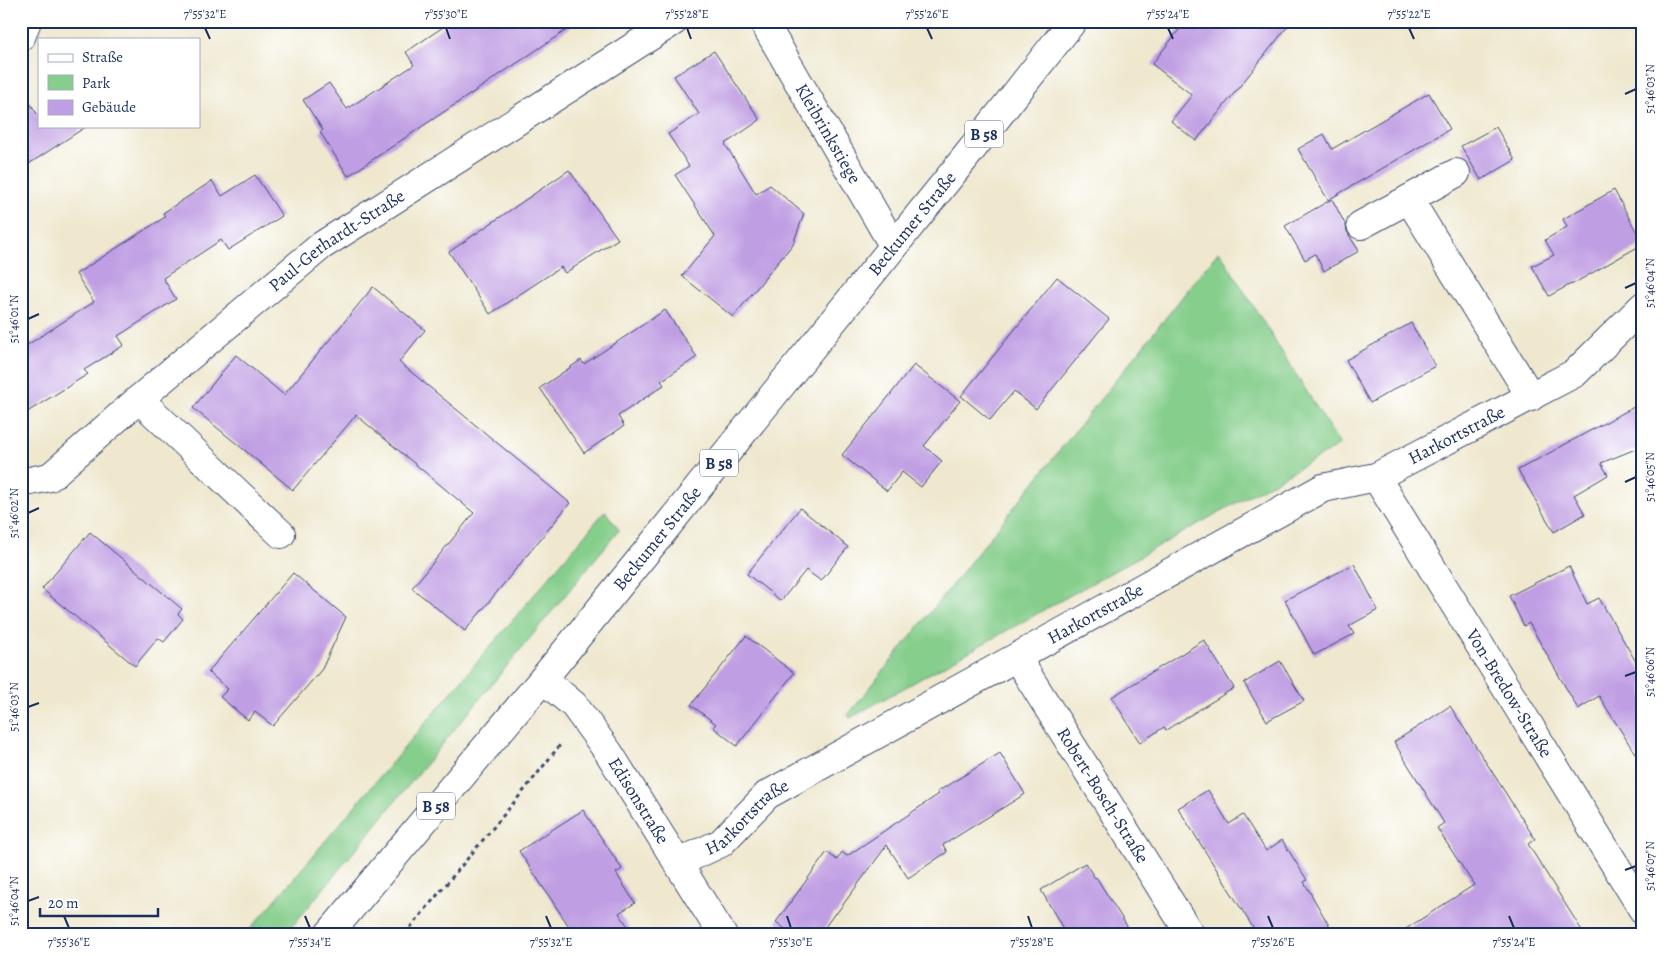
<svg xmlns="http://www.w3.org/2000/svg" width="1664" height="955" font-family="Alegreya,serif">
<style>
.green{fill:#85ce8b;stroke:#507e74}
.building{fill:#c09ee3}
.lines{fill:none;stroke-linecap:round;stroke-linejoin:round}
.minor-casing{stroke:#3b4b6f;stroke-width:30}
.major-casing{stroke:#3b4b6f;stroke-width:30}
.path{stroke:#3b4b6f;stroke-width:3;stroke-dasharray:4 4;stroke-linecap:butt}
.minor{stroke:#fff;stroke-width:28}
.major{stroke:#fff;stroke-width:28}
.ticks{fill:none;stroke:#1b2f5e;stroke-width:2}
.labels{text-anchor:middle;stroke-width:4;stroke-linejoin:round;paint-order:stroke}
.shield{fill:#fff;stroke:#5f6d8e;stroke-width:1}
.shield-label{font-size:16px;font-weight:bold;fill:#1b2f5e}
.street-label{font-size:18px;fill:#1b2f5e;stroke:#fff}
.neatline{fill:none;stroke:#1b2f5e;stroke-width:2}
.ticks-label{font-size:12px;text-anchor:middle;fill:#1b2f5e}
</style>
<rect width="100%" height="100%" fill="#fff"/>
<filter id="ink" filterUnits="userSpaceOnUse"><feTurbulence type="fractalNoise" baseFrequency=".02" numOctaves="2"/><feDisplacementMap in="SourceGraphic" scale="10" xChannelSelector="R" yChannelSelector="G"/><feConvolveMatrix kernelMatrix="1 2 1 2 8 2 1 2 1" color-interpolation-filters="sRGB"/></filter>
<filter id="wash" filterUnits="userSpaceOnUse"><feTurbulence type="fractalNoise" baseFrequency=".0096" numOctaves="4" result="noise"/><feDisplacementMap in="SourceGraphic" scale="20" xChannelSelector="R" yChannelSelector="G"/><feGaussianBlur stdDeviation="1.12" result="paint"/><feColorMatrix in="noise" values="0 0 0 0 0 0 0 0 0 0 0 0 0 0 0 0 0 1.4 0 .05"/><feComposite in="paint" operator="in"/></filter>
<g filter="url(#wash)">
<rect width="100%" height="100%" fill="#efe8cf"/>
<!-- green -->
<g class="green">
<path d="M1219 251 1340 445 850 718 848 715Z"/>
<path d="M605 511 619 530 286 934H246L272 904Z"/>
</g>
<g id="blocks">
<!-- building -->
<g class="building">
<path d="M452 21H580L348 176 320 132 323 130 303 100 329 83 347 109 414 65 406 52Z"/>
<path d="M1186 21H1292L1196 141 1171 121 1192 95 1152 64Z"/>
<path d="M714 51 760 120 725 144 756 194 770 185 804 214 793 244 733 317 682 276 715 236 675 175 689 166 668 134 699 114 674 76Z"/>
<path d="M21 89 39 117V126H87L21 169Z"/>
<path d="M1429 93 1450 129 1328 200 1298 149 1324 134 1332 149Z"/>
<path d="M1496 127 1515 160 1481 180 1461 146Z"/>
<path d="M569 170 618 239 565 273 561 267 490 314 449 252Z"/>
<path d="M255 175 282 216 228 250 221 240 163 278 176 299 118 336 124 345 84 370 88 374 21 416V349L94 302 76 274 165 217 163 213 212 181 222 196Z"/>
<path d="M1614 190 1643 244 1571 285V284L1549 296 1532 266 1554 255 1545 240 1567 227 1563 219Z"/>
<path d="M1332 199 1346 226 1347 232 1359 251 1324 271 1315 254 1305 260 1285 226Z"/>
<path d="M1057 277 1109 319 1036 409 1014 391 990 420 961 396Z"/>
<path d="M373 287 425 330 399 362 570 503 465 631 412 588 474 513 356 415 293 490 193 408 236 355 284 395Z"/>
<path d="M665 310 697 357 661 381 664 385 618 416 624 426 584 453 540 388 581 360 584 364Z"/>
<path d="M1411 323 1435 366 1370 403 1346 360Z"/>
<path d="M914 365 960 401 924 446 942 461 921 487 902 472 887 491 842 455Z"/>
<path d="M1643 402V446L1601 463 1608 475 1574 495 1585 514 1554 532 1518 470Z"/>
<path d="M800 508 848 547 821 581 806 570 781 601 747 574Z"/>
<path d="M90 532 182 609 178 614 183 619 164 642 158 638 135 666 42 589Z"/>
<path d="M1354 564 1378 610 1349 626 1354 634 1314 655 1285 600Z"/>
<path d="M1569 566 1587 604 1599 598 1643 674V766L1599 696 1578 709 1529 623 1524 626 1509 596Z"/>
<path d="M293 573 346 617 322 669 273 726 255 712 248 720 220 697 228 689 208 672Z"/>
<path d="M746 636 794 673 737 746 713 727 716 724 691 705Z"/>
<path d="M1204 640 1234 688 1166 730 1164 727 1140 743 1112 697Z"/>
<path d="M1280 661 1304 701 1267 721 1244 683Z"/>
<path d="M1450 706 1535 839 1528 844 1584 934H1398L1474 885 1437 828 1444 823 1394 742Z"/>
<path d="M1000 753 1025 794 943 845 947 852 908 878 887 845 836 914 835 913 820 934H792L776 922 827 852 837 860 842 852 847 856 939 794 937 792Z"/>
<path d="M1208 790 1229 824 1243 815 1266 851 1282 840 1307 880 1304 882 1334 934H1257L1178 808Z"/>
<path d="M583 810 622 869 616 873 635 903 619 913 633 934H574L519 851Z"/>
<path d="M1085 863 1095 878 1096 877 1132 934H1066L1041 890Z"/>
</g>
</g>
</g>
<g filter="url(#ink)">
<use href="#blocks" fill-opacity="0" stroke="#3b4b6f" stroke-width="1"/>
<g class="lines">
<defs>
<g id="minor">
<path id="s1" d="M763 21 893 245"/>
<path d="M21 37 27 21"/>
<path d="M1409 199 1456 173"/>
<path d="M1361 225 1409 199 1531 397"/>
<path d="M139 399 281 534"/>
<path id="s2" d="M1376 477 1643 910"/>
<path id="s3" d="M21 480 25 482 50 477 139 399 321 246 674 21"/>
<path id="s4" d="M1017 658 1190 934"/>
<path id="s5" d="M543 679 574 705 609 753 722 934"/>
<path id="s6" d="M678 863 721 843 767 795 1323 488 1376 477 1575 373 1643 306"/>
</g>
<g id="major">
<path id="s7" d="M329 934 543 679 656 540 965 158 1073 21"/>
</g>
</defs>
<!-- minor casing -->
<use href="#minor" class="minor-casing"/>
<!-- major casing -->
<use href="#major" class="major-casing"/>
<!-- path -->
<path class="path" d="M405 934 526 788 560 745"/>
<!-- minor -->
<use href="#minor" class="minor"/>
<!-- major -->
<use href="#major" class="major"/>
</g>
</g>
<!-- ticks -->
<path class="ticks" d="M205 28 210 39M446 28 450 39M687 28 691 39M927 28 932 39M1168 28 1173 39M1409 28 1414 39M1625 94 1636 89M1625 288 1636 283M28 319 39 314M1625 482 1636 477M28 513 39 508M1625 676 1636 672M28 707 39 703M1625 870 1636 866M28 901 39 897M64 916 69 928M305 916 310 928M546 916 551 928M787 916 791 928M1028 916 1032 928M1268 916 1273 928M1509 916 1514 928"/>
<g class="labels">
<!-- shield labels -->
<g class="shield">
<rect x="965" y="120.5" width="38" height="27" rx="4"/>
<rect x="700" y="449.5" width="38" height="27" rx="4"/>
<rect x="417" y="792.5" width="38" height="27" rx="4"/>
</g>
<g class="shield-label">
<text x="984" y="140">B 58</text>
<text x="719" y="469">B 58</text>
<text x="436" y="812">B 58</text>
</g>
<!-- street labels -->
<g class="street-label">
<text dy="6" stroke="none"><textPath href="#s1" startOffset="130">Kleibrinkstiege</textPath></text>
<text dy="6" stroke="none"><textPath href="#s7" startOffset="919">Beckumer Straße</textPath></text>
<text dy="6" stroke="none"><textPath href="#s3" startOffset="402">Paul-Gerhardt-Straße</textPath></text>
<text dy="6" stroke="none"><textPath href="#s6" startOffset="894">Harkortstraße</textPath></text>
<text dy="6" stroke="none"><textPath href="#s7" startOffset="514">Beckumer Straße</textPath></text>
<text dy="6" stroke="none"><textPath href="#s6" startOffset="489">Harkortstraße</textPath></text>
<text dy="6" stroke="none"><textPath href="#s2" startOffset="254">Von-Bredow-Straße</textPath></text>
<text dy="6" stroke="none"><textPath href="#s4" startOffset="162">Robert-Bosch-Straße</textPath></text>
<text dy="6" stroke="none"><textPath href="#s5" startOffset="156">Edisonstraße</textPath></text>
<text dy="6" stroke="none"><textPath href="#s6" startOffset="84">Harkortstraße</textPath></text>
</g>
</g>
<!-- margin -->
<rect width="1664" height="955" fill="none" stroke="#fff" stroke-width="55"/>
<!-- legend -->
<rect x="38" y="38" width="162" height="90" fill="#ffffff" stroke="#a4acbf"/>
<rect x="48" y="54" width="25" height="8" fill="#ffffff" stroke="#a4acbf"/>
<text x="82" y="62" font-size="15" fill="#1b2f5e">Straße</text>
<rect x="48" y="75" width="25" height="15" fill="#85ce8b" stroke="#a4acbf"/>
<text x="82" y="88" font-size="15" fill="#1b2f5e">Park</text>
<rect x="48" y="100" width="25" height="15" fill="#c09ee3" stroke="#a4acbf"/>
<text x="82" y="112" font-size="15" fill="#1b2f5e">Gebäude</text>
<!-- scale -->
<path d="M40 908v8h118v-8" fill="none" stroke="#1b2f5e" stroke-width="2.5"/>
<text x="48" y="908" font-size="15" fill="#1b2f5e" stroke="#ffffff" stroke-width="4" paint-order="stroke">20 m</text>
<rect x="28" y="28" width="1608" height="900" class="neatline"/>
<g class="ticks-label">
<text x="205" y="18">7°55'32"E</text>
<text x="446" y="18">7°55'30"E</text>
<text x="687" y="18">7°55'28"E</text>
<text x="927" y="18">7°55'26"E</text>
<text x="1168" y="18">7°55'24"E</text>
<text x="1409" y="18">7°55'22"E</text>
<text transform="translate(1650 89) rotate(-90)" y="4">51°46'03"N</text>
<text transform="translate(1650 283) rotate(-90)" y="4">51°46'04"N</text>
<text transform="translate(14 319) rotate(-90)" y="4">51°46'01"N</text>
<text transform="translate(1650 477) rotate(-90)" y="4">51°46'05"N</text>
<text transform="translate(14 513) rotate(-90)" y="4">51°46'02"N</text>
<text transform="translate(1650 672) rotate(-90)" y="4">51°46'06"N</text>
<text transform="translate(14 707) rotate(-90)" y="4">51°46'03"N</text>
<text transform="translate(1650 866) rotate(-90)" y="4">51°46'07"N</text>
<text transform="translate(14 901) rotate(-90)" y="4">51°46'04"N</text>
<text x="69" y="946">7°55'36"E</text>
<text x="310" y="946">7°55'34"E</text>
<text x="551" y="946">7°55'32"E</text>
<text x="791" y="946">7°55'30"E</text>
<text x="1032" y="946">7°55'28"E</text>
<text x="1273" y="946">7°55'26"E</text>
<text x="1514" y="946">7°55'24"E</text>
</g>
</svg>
